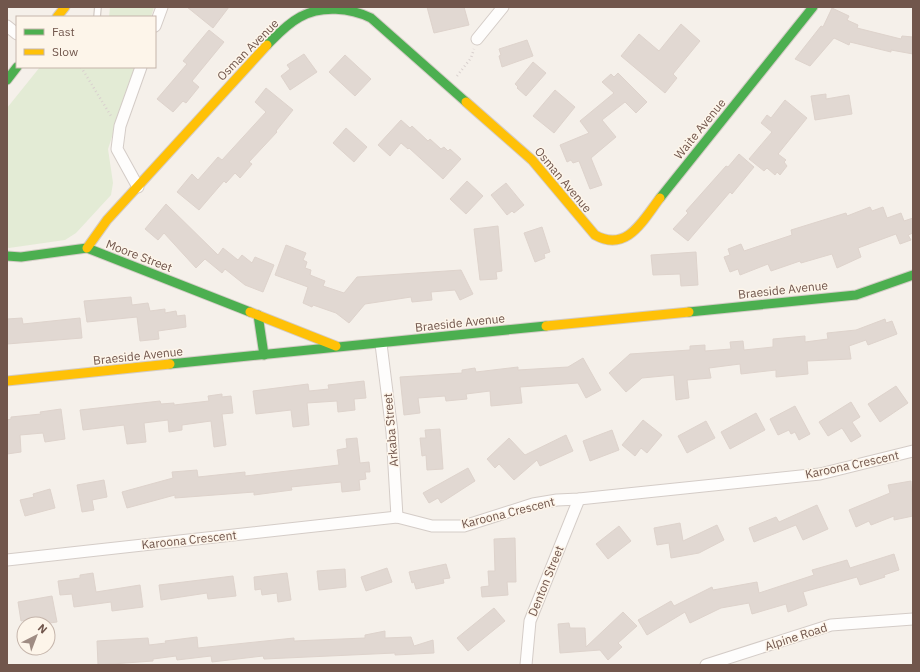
<svg xmlns="http://www.w3.org/2000/svg" width="920" height="672" font-family="'IBM Plex Sans',sans-serif">
<style>
.green{fill:#e3ebd5}
.building{fill:#e1d8d2;stroke:#ded3cc}
.lines{fill:none;stroke-linecap:round;stroke-linejoin:round}
.lane-casing{stroke:#d4ccc7;stroke-width:8}
.street-casing{stroke:#d4ccc7;stroke-width:13}
.fast-casing{stroke:#d4ccc6;stroke-width:11}
.slow-casing{stroke:#d4ccc6;stroke-width:11}
.path{stroke:#d9d0ce;stroke-width:2.5;stroke-dasharray:1 3;stroke-linecap:butt}
.lane{stroke:#fefdfc;stroke-width:5.5}
.street{stroke:#fefdfc;stroke-width:11}
.fast{stroke:#4caf50;stroke-width:9}
.slow{stroke:#ffc107;stroke-width:9}
.labels{text-anchor:middle;stroke-width:3;stroke-linejoin:round;paint-order:stroke}
.street-label{font-size:12px;fill:#71564c;stroke:#fdf5ea}
</style>
<rect width="100%" height="100%" fill="#f5f0ea"/>
<!-- green -->
<g class="green">
<path d="M110 7H154L151 17H109Z"/>
<path d="M40 67H135L108 149 113 183 111 195 76 233 65 240 9 248 7 247V108Z"/>
</g>
<!-- building -->
<g class="building">
<path d="M187 7H229L213 28Z"/>
<path d="M427 7H464L469 25 434 33Z"/>
<path d="M832 8 849 16 847 20 858 25 857 28 901 39 902 36 913 37V54L891 50V52L850 42 849 45 834 38 810 66 795 59 821 26 823 27Z"/>
<path d="M681 24 700 41 673 74 677 78 665 93 621 56 639 34 659 51Z"/>
<path d="M209 30 224 42 192 81 199 87 186 103 183 101 173 112 157 99 187 64 183 61Z"/>
<path d="M527 40 533 56 502 67 499 56 501 55 499 49Z"/>
<path d="M304 54 317 72 290 90 281 76 290 69 287 65Z"/>
<path d="M345 55 371 79 355 96 329 72Z"/>
<path d="M533 62 546 73 526 96 517 88 518 87 515 84Z"/>
<path d="M618 73 647 102 636 113 625 102 602 120 616 137 591 158 602 185 590 189 579 161 573 163 571 160 567 162 560 145 589 133 580 121 614 93 602 82 611 74 614 77Z"/>
<path d="M266 88 293 110 276 131 277 132 249 162 252 164 240 178 235 173 226 183 224 181 199 210 177 192 192 174 198 180 218 157 222 160 266 112 255 102Z"/>
<path d="M555 90 575 107 554 133 533 116Z"/>
<path d="M826 94V99L849 95 852 114 815 120 811 96Z"/>
<path d="M785 100 807 118 778 154 786 160 784 162 787 166 780 175 777 172 775 175 767 168 764 171 749 159 772 132 761 123 767 115 771 118Z"/>
<path d="M401 120 410 128 412 126 428 141 430 139 441 149 444 147 448 151 450 149 461 159 443 179 409 148 408 149 401 143 390 156 378 145Z"/>
<path d="M346 128 367 147 354 162 333 143Z"/>
<path d="M739 154 754 167 732 194 730 192 688 241 673 229 688 213 686 211 726 166 728 167Z"/>
<path d="M467 181 483 196 466 214 450 199Z"/>
<path d="M506 183 524 205 514 213 512 211 507 215 491 195Z"/>
<path d="M166 204 218 255 223 248 238 260 242 255 252 263 255 257 274 265 263 292 245 285 225 269 222 273 205 259 196 268 164 233 158 240 145 229Z"/>
<path d="M870 207 872 211 883 207 887 218 901 213 904 221 913 218V233L908 235 911 240 900 244 896 234 858 248 861 257 837 268 832 254 801 263 800 261 771 271 768 264 740 275 738 269 730 272 724 257 730 255 728 249 741 244 744 251 792 235 791 230 846 213 847 216Z"/>
<path d="M498 226 502 271 496 272 497 279 480 280 474 229Z"/>
<path d="M542 227 550 252 544 254 545 258 535 262 524 233Z"/>
<path d="M286 245 306 253 303 260 307 262 305 268 311 270 310 275 325 281 323 286 344 293 357 277 461 270 473 294 460 300 455 290 431 292 432 300 412 302 411 297 365 304 349 323 336 313 313 305 312 307 303 303 308 287 275 275Z"/>
<path d="M696 252 698 285 681 286 680 274 653 275 651 255Z"/>
<path d="M131 297 132 305 148 303 150 311 165 309V313L176 311 177 316 185 315 186 327 158 331 159 339 140 341 137 317 87 322 84 301Z"/>
<path d="M22 318 23 324 80 318 82 338 7 344V319Z"/>
<path d="M885 319 886 323 892 321 897 334 868 345 866 340 849 346 851 359 807 361 808 374 776 377V370L741 374 740 364 709 368 711 378 687 380 689 398 676 400 674 375 642 378 626 392 609 373 630 354 690 350V346L705 345V351L731 349 730 342 743 341 744 350 773 347V339L805 336V342L828 339 827 333 856 330Z"/>
<path d="M583 358 601 390 586 398 578 383 520 387 522 403 491 406 490 391 466 394 467 399 446 401 445 396 418 398 420 413 404 415 400 377 462 373V370L475 368 476 372 518 367V370L568 367Z"/>
<path d="M364 381 366 398 354 399 355 410 338 412 337 401 307 403 309 425 293 427 291 410 256 414 253 391 308 384 309 391 329 389 328 385Z"/>
<path d="M896 386 908 403 880 422 868 404Z"/>
<path d="M222 394V397L231 396 233 413 222 414 226 445 214 447 211 421 182 425V430L169 432 168 420 144 423 146 442 127 444 124 425 83 430 80 410 160 401 161 404 174 403V405L209 401 208 396Z"/>
<path d="M851 402 860 417 852 422 861 436 851 442 842 428 828 436 819 422Z"/>
<path d="M795 406 810 434 799 440 795 432 791 434 789 430 778 435 770 419Z"/>
<path d="M61 409 65 439 45 442 43 433 20 435 21 452 7 454V420L11 419V417L41 414 40 412Z"/>
<path d="M756 413 765 430 730 449 721 432Z"/>
<path d="M643 420 662 435 647 453 641 448 635 456 622 445Z"/>
<path d="M706 421 715 438 687 453 678 436Z"/>
<path d="M440 429 443 469 427 470 426 455 422 456 420 438H426L425 430Z"/>
<path d="M612 430 619 450 590 461 583 441Z"/>
<path d="M566 435 573 451 540 466 537 460 514 480 499 464 495 468 487 459 509 438 525 455Z"/>
<path d="M357 438 360 463 369 462 370 472H365L366 479 359 480 360 490 342 492 341 482 291 487 292 490 254 495V492L175 498V495L127 508 122 492 173 478 172 472 197 470 198 477 245 472V476L339 465 337 450 347 448 346 439Z"/>
<path d="M468 468 475 481 441 503 438 498 429 503 423 493Z"/>
<path d="M104 480 107 497 92 500 94 510 82 512 77 485Z"/>
<path d="M911 481 913 516 894 520V516L871 525 869 521 856 527 849 510 890 493 888 485Z"/>
<path d="M50 489 55 508 25 516 20 500 34 497 33 494Z"/>
<path d="M817 505 828 529 803 540 796 525 754 542 749 528 776 517 779 522Z"/>
<path d="M680 523 683 541 717 525 724 540 699 553 671 558 669 543 657 545 654 528Z"/>
<path d="M619 526 631 541 608 559 596 544Z"/>
<path d="M515 538 516 582H507L508 595 482 597 481 587 489 586 488 571H495L494 539Z"/>
<path d="M894 554 899 570 884 575 885 577 860 585 857 577 803 592 807 605 788 612 786 604 752 614 749 603 721 608 690 623 685 612 647 635 638 620 671 601 674 606 712 587 713 590 757 582 759 593 814 575 812 570 847 560 850 568Z"/>
<path d="M446 564 450 578 443 579 444 583 416 589 414 582 412 583 409 572Z"/>
<path d="M387 568 392 582 366 591 361 577Z"/>
<path d="M345 569 346 587 319 590 317 571Z"/>
<path d="M93 573 96 592 140 585 143 607 112 611 111 602 74 607 72 594 60 595 58 581 80 578V575Z"/>
<path d="M287 573 291 600 278 602 277 593 262 595 261 589 255 590 254 577Z"/>
<path d="M233 576 236 596 208 599 207 593 161 600 159 585Z"/>
<path d="M52 596 57 622 42 624 41 618 21 621 18 602Z"/>
<path d="M494 608 505 621 468 651 457 638Z"/>
<path d="M623 612 637 626 618 643 622 647 608 660 600 650 560 653 558 624 569 623 570 628H585L586 647Z"/>
<path d="M385 631V638L411 637 414 646 433 640 434 653 395 655V653L264 659 263 656 212 662 211 656 177 660 176 656 153 659V661L98 665 97 641 148 638 149 645 166 643 165 641 197 637 198 648 294 638V641L365 638V635Z"/>
</g>
<g class="lines">
<defs>
<path id="lane" d="M97 17 98 7"/>
<g id="street">
<path d="M7 26 17 34"/>
<path d="M155 26 162 7"/>
<path d="M477 39 503 7"/>
<path d="M138 187 117 149 120 126 141 67"/>
<path d="M381 344 392 432 397 517"/>
<path d="M7 560 397 517 432 526H464L533 504 557 500 579 499 820 474 913 451"/>
<path d="M526 665 530 621 579 499"/>
<path d="M706 665 831 625 913 619"/>
</g>
<g id="fast">
<path d="M267 45C277 35 287 24 300 17 321 5 351 8 371 18L466 102"/>
<path d="M7 80 17 67"/>
<path d="M660 198 813 7"/>
<path d="M7 256 21 257 87 248 250 312"/>
<path d="M689 312 856 295 913 275"/>
<path d="M258 315 264 355"/>
<path d="M170 364 546 326"/>
</g>
<g id="slow">
<path d="M57 17 65 7"/>
<path d="M466 102 532 160 595 235C627 253 643 220 660 198"/>
<path d="M87 248 107 220 267 45"/>
<path d="M250 312 336 346"/>
<path d="M546 326 689 312"/>
<path d="M7 381 170 364"/>
</g>
</defs>
<!-- lane casing -->
<use href="#lane" class="lane-casing"/>
<!-- street casing -->
<use href="#street" class="street-casing"/>
<!-- fast casing -->
<use href="#fast" class="fast-casing"/>
<!-- slow casing -->
<use href="#slow" class="slow-casing"/>
<!-- path -->
<g class="path">
<path d="M81 67 111 116"/>
<path d="M457 76 471 58 474 49"/>
</g>
<!-- lane -->
<use href="#lane" class="lane"/>
<!-- street -->
<use href="#street" class="street"/>
<!-- fast -->
<use href="#fast" class="fast"/>
<!-- slow -->
<use href="#slow" class="slow"/>
</g>
<g class="labels">
<!-- street labels -->
<g class="street-label">
<text transform="translate(248 50) rotate(-45)" y="4">Osman Avenue</text>
<text transform="translate(700 129) rotate(-51)" y="4">Waite Avenue</text>
<text transform="translate(563 180) rotate(50)" y="4">Osman Avenue</text>
<text transform="translate(139 256) rotate(21)" y="4">Moore Street</text>
<text transform="translate(783 290) rotate(-6)" y="4">Braeside Avenue</text>
<text transform="translate(460 323) rotate(-6)" y="4">Braeside Avenue</text>
<text transform="translate(138 356) rotate(-6)" y="4">Braeside Avenue</text>
<text transform="translate(391 430) rotate(-95)" y="4">Arkaba Street</text>
<text transform="translate(852 465) rotate(-12)" y="4">Karoona Crescent</text>
<text transform="translate(508 513) rotate(-14)" y="4">Karoona Crescent</text>
<text transform="translate(189 540) rotate(-6)" y="4">Karoona Crescent</text>
<text transform="translate(546 581) rotate(-68)" y="4">Denton Street</text>
<text transform="translate(796 637) rotate(-18)" y="4">Alpine Road</text>
</g>
</g>
<!-- border -->
<rect width="920" height="672" fill="none" stroke="#71564c" stroke-width="16"/>
<!-- legend -->
<rect x="16" y="16" width="140" height="52" fill="#fdf5ea" stroke="#c5b5ab"/>
<rect x="24" y="29" width="20" height="6" fill="#4caf50" stroke="#c5b5ab"/>
<text x="52" y="36" font-size="12" fill="#71564c">Fast</text>
<rect x="24" y="49" width="20" height="6" fill="#ffc107" stroke="#c5b5ab"/>
<text x="52" y="56" font-size="12" fill="#71564c">Slow</text>
<!-- north arrow -->
<g transform="translate(36 636) rotate(42)"><circle r="19" fill="#fdf5ea" stroke="#c5b5ab"/>
<path d="M0-3L7 15L0 10L-7 15Z" fill="#9f8c83"/>
<text y="-6" font-size="11" font-weight="bold" text-anchor="middle" fill="#71564c">N</text>
</g>
</svg>
